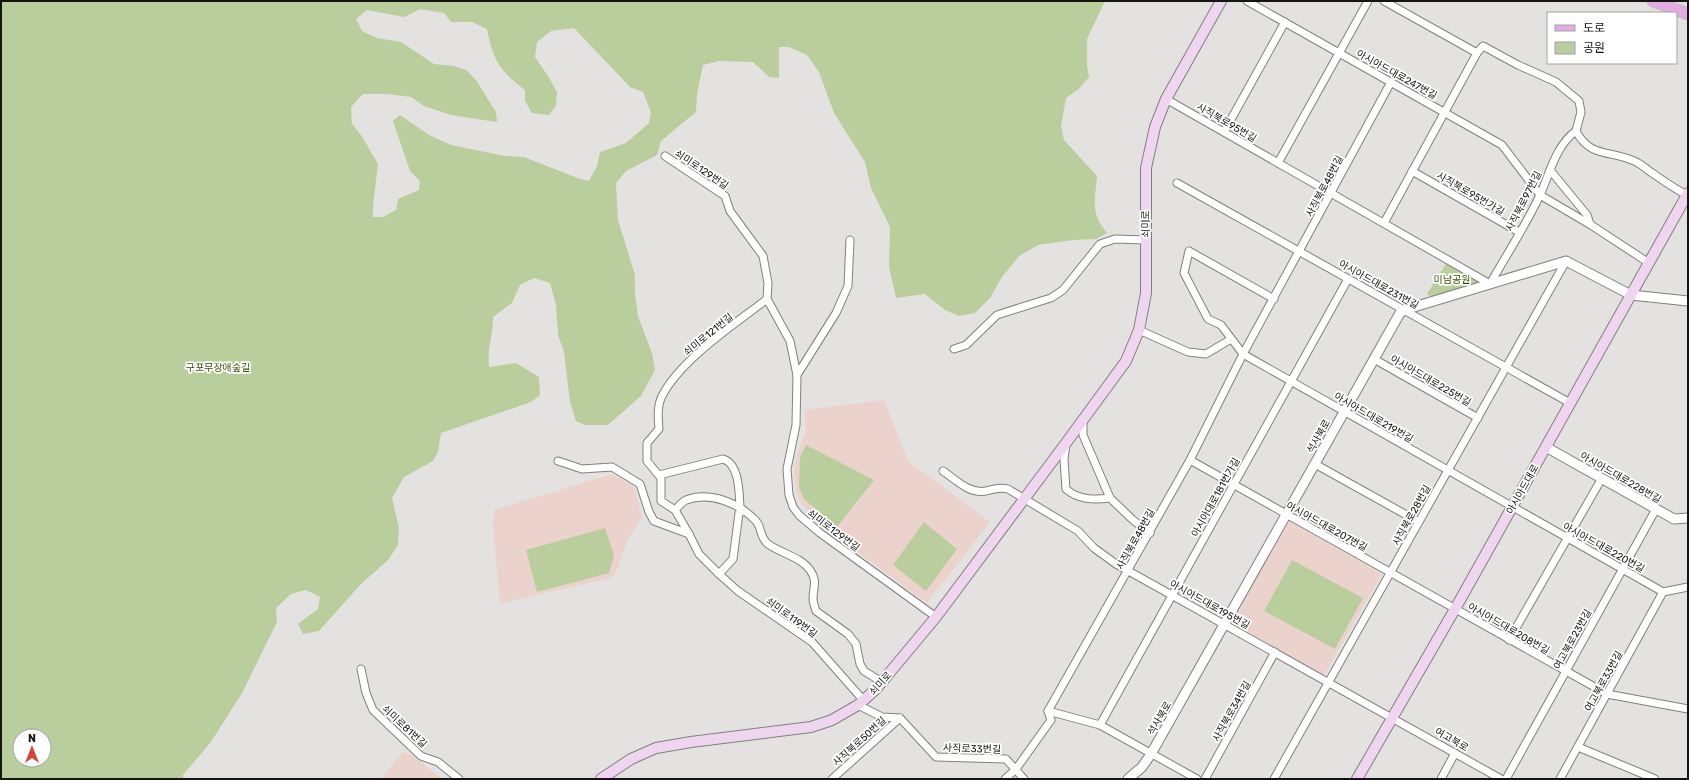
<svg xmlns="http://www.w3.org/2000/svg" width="1689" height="780" font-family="Rubik,'Noto Sans KR',sans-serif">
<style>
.education{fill:#ecd2cd}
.green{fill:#b9ce9c;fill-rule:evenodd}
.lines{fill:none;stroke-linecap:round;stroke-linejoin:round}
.minor-casing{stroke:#82807e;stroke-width:9}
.tertiary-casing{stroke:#82807e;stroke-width:11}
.secondary-casing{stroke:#82807e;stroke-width:12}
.primary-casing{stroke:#bdbdbd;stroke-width:13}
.minor{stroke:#fff;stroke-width:7}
.tertiary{stroke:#fff;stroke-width:9}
.secondary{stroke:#f0d5f1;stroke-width:10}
.primary{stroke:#e2ace3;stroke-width:11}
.labels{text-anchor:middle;stroke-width:3.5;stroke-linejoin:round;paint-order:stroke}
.street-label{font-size:10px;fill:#141413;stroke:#fff}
.park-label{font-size:10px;fill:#395004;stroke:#fff}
</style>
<rect width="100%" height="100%" fill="#e4e2e0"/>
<!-- education -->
<g class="education">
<path d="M884 400 908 461 990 522 927 603 840 539 801 504 796 491 794 472 797 454 806 430 804 410Z"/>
<path d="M612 474 634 487 642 517 627 541 616 573 610 578 500 604 493 525 494 510Z"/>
<path d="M1287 520 1382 574 1324 675 1234 625 1233 622Z"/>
<path d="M403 752 412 755 442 779H381Z"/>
</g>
<!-- green -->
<g class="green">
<path d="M1 1H1105L1087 39V65L1089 77 1079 89 1066 98 1061 126 1064 140 1097 176C1095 201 1090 213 1107 233L1096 239 1073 240 1038 245 1019 256 1002 277 990 298 975 313 959 316 945 310 925 294 896 298 889 267 890 227 871 188 865 162 834 113 819 72 807 55 789 47H779V78L769 77 753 62 719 61 703 65 697 94 696 112 661 141 657 155 626 171 616 183 618 220 635 275V294L638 316 652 353 655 370 641 396 608 425H585L576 421 570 402 564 352 558 335 556 305 550 283 534 278 520 285 512 303 493 317C493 334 487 350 489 367L516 363 539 377 540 395 531 402 441 433 438 452 433 461 404 477 392 498 399 528 398 545 388 560 361 584 319 631 303 634 298 624 318 609 320 597 306 590 291 594 276 608 277 622 242 693 211 742 183 775 184 779H1ZM420 9 444 13 451 22H472L487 29C493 60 499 70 525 90V101L532 113 549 115 556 106 557 92 548 76 535 57 537 42 551 31 574 28 630 87 643 92 651 112 649 123 626 143 600 152 597 166 589 181 580 179 524 157 505 156 451 145 429 135 400 115 393 121 410 171 420 181 419 190 398 199 396 210 383 217H373V206L378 164 361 135 352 124 351 107 363 94H387L411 97 424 106 451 115 497 122 496 112 476 80 466 70 454 66 434 64 401 42 377 38 362 31 356 19 367 10 404 17ZM20 736H44V760H20Z"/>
<path d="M1447 262 1483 281 1432 298 1427 294Z"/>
<path d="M806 445 874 480 837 527 804 499 799 487 800 457Z"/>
<path d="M924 522 957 549 926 591 893 565Z"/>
<path d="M605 528 614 555 609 573 537 592 526 550Z"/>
<path d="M1292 560 1363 598 1335 649 1264 611Z"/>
</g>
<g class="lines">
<defs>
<g id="minor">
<path d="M1247 1 1502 145 1540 195 1591 225 1649 263"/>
<path d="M1384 1 1477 53"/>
<path d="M1166 99 1490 284C1507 254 1526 225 1540 195 1550 173 1556 145 1576 131"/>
<path d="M1224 132 1285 22"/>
<path d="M665 156 725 196 730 211 763 256 768 283 767 299 790 341 797 375 796 425 787 469 789 495 793 507 799 515 820 533 936 617"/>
<path d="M1278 163 1368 1"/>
<path d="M1550 170 1587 215 1590 224"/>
<path d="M1412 171 1519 232"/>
<path d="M1177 183 1570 403"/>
<path d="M1384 223 1477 53 1483 46 1518 65 1556 82 1579 101 1581 112 1576 131C1591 160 1614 149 1638 163 1642 165 1645 168 1648 170 1661 179 1673 188 1687 195"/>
<path d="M1274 299 1189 251 1184 273 1208 319 1221 325 1243 354 1663 592 1688 587"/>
<path d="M1139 330 1188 352 1206 354 1231 339"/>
<path d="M954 349 966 345 997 315 1041 301 1051 298 1063 290 1100 244 1115 239 1145 240"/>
<path d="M1374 359 1478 418"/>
<path d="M797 375 836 313 848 286 850 240"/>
<path d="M1083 420V435L1110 498 1133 520 1150 533"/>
<path d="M1066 444 1064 459 1066 489C1078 500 1094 500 1110 498"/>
<path d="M1190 460 1607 694 1688 709"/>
<path d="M558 461 582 469 612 467 640 484 649 512 654 521 689 534 699 554 719 574 738 591 812 642 864 701"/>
<path d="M1315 464 1419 522"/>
<path d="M943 471C956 480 969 494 986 491 994 489 1000 487 1008 489L1078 531 1094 548 1116 564 1501 779"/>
<path d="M659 475 723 459C740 464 739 494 740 507"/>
<path d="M675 510C678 507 682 502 686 500 710 491 739 503 756 521 762 527 759 537 768 544 780 553 801 557 810 570 818 581 813 587 813 599 813 603 815 607 816 611L848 634 856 644 860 664 864 671 882 682"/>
<path d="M689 534 675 510 661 501V478L647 461V443L659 429C658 418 657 406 662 396 681 359 735 324 767 299"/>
<path d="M719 574 733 559 739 513 743 511"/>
<path d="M1509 640 1602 478"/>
<path d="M361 669 366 693 373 710 421 756 438 762 459 779"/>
<path d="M858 705 882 717 900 718 936 757 1006 759 1024 779"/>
<path d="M1048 711 1100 725 1197 779"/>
<path d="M1100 725 1348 279"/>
<path d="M1578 747 1655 779"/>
<path d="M832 779 900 718"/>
<path d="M1005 779 1016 769 1051 720 1048 711 1190 460 1243 354 1391 82"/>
<path d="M1205 779 1275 652"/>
<path d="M1274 779 1566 261"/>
<path d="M1441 779 1455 753"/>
<path d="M1506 779 1656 509"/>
<path d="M1560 779 1663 592"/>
</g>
<g id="tertiary">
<path d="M1546 447 1674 519 1688 518"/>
<path d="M1128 779 1142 767 1151 754 1400 313 1404 310 1566 261 1631 295 1688 301"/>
</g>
<g id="secondary">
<path d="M601 779 631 759 656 748 691 742 811 727 832 720 858 705 876 689 936 617 1066 443 1126 361 1139 330 1146 293V168L1155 127 1166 99 1221 1"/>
<path d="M1357 779 1455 609 1688 193"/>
</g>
<path id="primary" d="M1653 1 1688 14"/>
</defs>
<!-- minor casing -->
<use href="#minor" class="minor-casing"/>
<!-- tertiary casing -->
<use href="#tertiary" class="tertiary-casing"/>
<!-- secondary casing -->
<use href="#secondary" class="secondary-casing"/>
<!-- primary casing -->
<use href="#primary" class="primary-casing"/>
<!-- minor -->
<use href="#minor" class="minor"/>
<!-- tertiary -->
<use href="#tertiary" class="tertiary"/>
<!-- secondary -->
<use href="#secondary" class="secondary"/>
<!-- primary -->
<use href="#primary" class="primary"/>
</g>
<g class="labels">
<!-- street labels -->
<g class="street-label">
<text transform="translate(1397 74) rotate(29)" y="4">아시아드대로247번길</text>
<text transform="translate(1227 122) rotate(30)" y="4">사직북로95번길</text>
<text transform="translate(702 169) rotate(34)" y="4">쇠미로129번길</text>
<text transform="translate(1324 186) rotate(-62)" y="4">사직북로48번길</text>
<text transform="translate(1471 193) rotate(30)" y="4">사직북로95번가길</text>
<text transform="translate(1523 201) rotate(-63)" y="4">사직북로97번길</text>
<text transform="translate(1145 224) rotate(-90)" y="4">쇠미로</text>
<text transform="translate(1379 284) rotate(29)" y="4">아시아드대로231번길</text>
<text transform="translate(708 334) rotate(-39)" y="4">쇠미로121번길</text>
<text transform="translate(1431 380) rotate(30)" y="4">아시아드대로225번길</text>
<text transform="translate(1374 417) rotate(30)" y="4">아시아드대로219번길</text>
<text transform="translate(1318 436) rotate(-61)" y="4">석사북로</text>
<text transform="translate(1621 477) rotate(30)" y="4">아시아드대로228번길</text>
<text transform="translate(1522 489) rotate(-61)" y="4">아시아드대로</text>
<text transform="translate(1215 497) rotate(-61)" y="4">아시아대로181번가길</text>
<text transform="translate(1411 515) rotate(-61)" y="4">사직북로28번길</text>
<text transform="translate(1327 526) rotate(29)" y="4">아시아드대로207번길</text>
<text transform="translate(834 530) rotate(37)" y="4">쇠미로129번길</text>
<text transform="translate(1135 539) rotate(-61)" y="4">사직북로48번길</text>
<text transform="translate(1604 547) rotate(29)" y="4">아시아드대로220번길</text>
<text transform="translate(1210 604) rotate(29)" y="4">아시아드대로195번길</text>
<text transform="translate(792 617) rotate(36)" y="4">쇠미로119번길</text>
<text transform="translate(1509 628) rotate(30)" y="4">아시아드대로208번길</text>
<text transform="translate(1572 639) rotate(-61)" y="4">여고북로23번길</text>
<text transform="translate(1603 681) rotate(-61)" y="4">여고북로33번길</text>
<text transform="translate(880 683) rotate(-48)" y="4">쇠미로</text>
<text transform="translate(1231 711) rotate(-61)" y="4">사직북로34번길</text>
<text transform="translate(1159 718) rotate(-60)" y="4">석사북로</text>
<text transform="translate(405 726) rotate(43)" y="4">쇠미로81번길</text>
<text transform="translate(1452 739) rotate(30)" y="4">여고북로</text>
<text transform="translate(859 741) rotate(-42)" y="4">사직북로50번길</text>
<text transform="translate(972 748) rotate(2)" y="4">사직로33번길</text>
</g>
<!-- park labels -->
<g class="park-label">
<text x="1452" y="283">미남공원</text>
<text x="218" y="371">구포무장애숲길</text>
</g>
</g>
<!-- border -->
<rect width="1689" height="780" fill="none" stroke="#141413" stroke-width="4"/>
<!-- legend -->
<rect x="1547" y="12" width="130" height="52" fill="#ffffff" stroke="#a1a1a1"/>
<rect x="1555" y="25" width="20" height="6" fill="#e2ace3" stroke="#a1a1a1"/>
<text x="1583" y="32" font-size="12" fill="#141413">도로</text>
<rect x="1555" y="42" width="20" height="12" fill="#b9ce9c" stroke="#a1a1a1"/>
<text x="1583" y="52" font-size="12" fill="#141413">공원</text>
<!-- north arrow -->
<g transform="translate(32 748)"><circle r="19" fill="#ffffff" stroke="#a1a1a1"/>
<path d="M0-3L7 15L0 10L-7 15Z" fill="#d4463b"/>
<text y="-6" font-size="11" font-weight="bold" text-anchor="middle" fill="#141413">N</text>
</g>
</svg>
